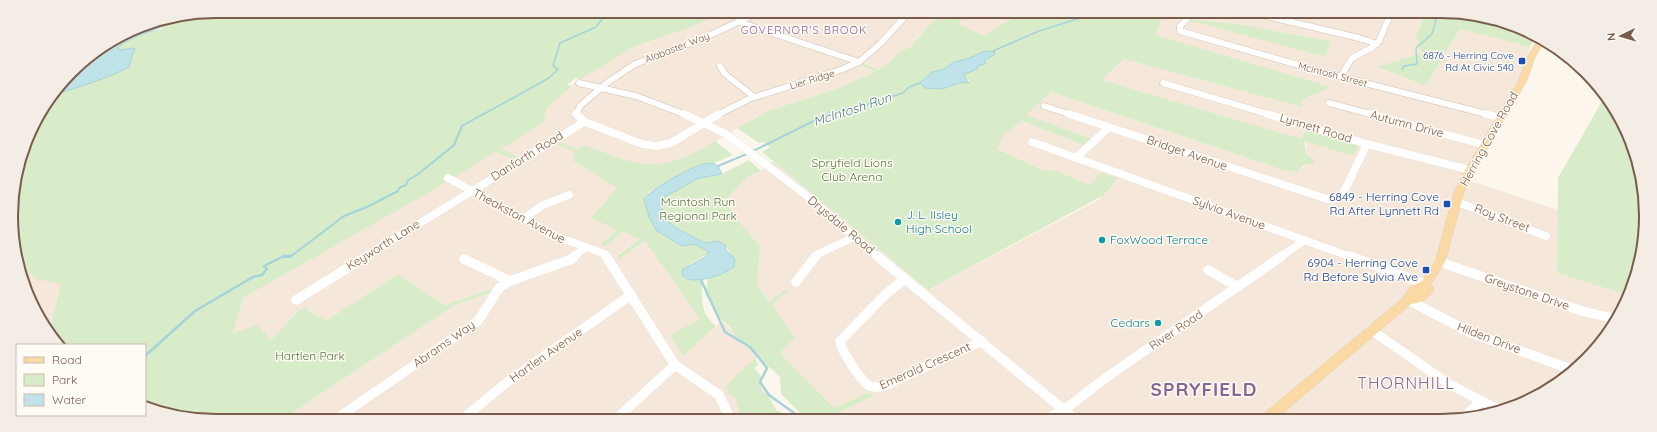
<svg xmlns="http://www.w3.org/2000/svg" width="1657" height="432" font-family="Quicksand,sans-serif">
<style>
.residential{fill:#f5e8da;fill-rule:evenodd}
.green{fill:#d8ecc9;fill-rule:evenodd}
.water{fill:#bfe3e8;stroke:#a5d3da}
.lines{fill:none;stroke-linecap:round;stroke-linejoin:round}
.stream-far2{stroke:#a5d3da;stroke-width:1.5}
.stream-far1{stroke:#a5d3da;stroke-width:2}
.stream{stroke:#a5d3da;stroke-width:2.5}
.minor-far2-casing{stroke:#d1beb0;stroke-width:7}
.minor-far1-casing{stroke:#d1beb0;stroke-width:8}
.minor-casing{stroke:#d1beb0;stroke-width:10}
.major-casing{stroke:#dad1cd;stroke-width:1}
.minor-far2{stroke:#fff;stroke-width:6}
.minor-far1{stroke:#fff;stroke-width:8}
.minor{stroke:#fff;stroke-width:10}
.major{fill:#fbd9a5;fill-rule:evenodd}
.transit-dot{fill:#1a4fb4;stroke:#fffaf3;stroke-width:1.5}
.culture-dot{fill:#0f9aa8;stroke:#fffaf3;stroke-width:1.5}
.labels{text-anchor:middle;stroke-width:3;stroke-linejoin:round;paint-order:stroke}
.far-street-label{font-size:10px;fill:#7a5c4d;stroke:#fffaf3}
.far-transit-label{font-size:10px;fill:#164399;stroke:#fffaf3;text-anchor:end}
.far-neighbourhood-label{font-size:11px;letter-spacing:1px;fill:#846695;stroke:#fffaf3}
.street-label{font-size:12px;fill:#7a5c4d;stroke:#fffaf3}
.park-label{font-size:12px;fill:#537a41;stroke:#fffaf3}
.transit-label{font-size:12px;fill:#164399;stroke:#fffaf3;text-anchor:end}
.culture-label{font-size:12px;fill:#0d838f;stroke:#fffaf3;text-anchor:start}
.water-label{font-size:13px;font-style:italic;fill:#437c86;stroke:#fffaf3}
.near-neighbourhood-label{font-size:16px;letter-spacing:1px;fill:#846695;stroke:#fffaf3}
.near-district-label{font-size:19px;font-weight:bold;letter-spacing:1px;fill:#846695;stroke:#fffaf3}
.rim{fill:none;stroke:#7a5c4d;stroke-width:2}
</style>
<rect width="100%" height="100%" fill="#fdf6ec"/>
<!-- residential -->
<g class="residential">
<path d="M723 13H869L879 15 882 13H916L915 15 936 18 896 61 881 72 864 64 861 66 878 74 755 117 664 174 593 149 573 161 617 188 592 218 617 230 600 246H604L623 232 640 239 617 255 619 259 645 241 700 319 683 355 722 321 758 356 725 387 735 398 741 418 286 417 455 305 490 293 496 287 445 305 398 274 326 322 307 308 298 311 271 340 233 333 243 298 455 177 496 152 514 160 518 157 500 149 543 123 547 108 586 73 620 53 691 27Z"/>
<path d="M967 13H1027L985 36 957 24Z"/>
<path d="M1164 14 1424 15 1416 37 1423 53 1378 68 1426 86 1460 29 1530 47 1519 80 1465 179 1558 210 1557 273 1626 293H1630L1625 307 1586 361 1531 400 1468 419 844 418 838 412 875 396 867 393 834 408 780 353 795 338 771 305 788 291 786 289 770 303 757 285 760 247 724 202 748 176 761 171 773 161 928 290 1102 198 1118 179 1101 172 1089 185 1057 171 1042 170 997 149 1004 134 1022 121 1076 142 1084 146 1090 138 1025 115 1051 92 1286 171 1297 172 1314 160 1307 156 1306 145 1303 140 1102 80 1124 59 1302 107 1303 99 1330 87 1154 35ZM1183 18 1238 24 1330 41 1326 57Z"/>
<path d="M30 273 36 279 61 283 49 332 22 277Z"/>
</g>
<!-- green -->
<g class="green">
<path d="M216 11 723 13 691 27 632 48 581 79 575 78 567 85 572 86 547 108 543 123 501 149 518 157 514 160 496 152 455 177 449 174 442 179 447 182 243 298 233 333 257 325 271 340 298 311 307 307 308 310 326 321 398 274 445 305 497 287 490 293 455 305 286 417H176L145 405V345H58L54 341 49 332 61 284 36 279 30 273 22 277 18 269 11 202 32 126 69 77 119 46 147 32 161 29 177 19H175Z"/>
<path d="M916 13H967L958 24 985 36 1001 25 1023 13 1164 14 1155 35 1331 87 1303 99 1302 107 1124 59 1102 80 1301 139 1307 129 1354 143 1358 148 1353 156 1304 141 1307 155 1314 160V163L1304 165 1297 172 1286 171 1051 92 1026 115 1090 138 1084 147 1076 142 1022 121 1004 134 997 149 1042 170 1057 171 1089 185 1101 172 1118 178 1102 198 1100 197 928 290 762 152 770 147 762 142 759 143 737 128 766 112 839 88 875 72 860 65 864 64 878 70 886 66 901 51 909 48 935 19 914 15ZM982 52H994L982 64 963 75 964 78 970 81C966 83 964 82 960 83 943 90 937 90 920 83L932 72 942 70 954 62 970 58Z"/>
<path d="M1424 15H1469L1468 17 1514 29 1535 37 1530 47 1460 29 1426 86 1377 67 1422 53 1416 37Z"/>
<path d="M1180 18 1238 24 1330 41 1326 57Z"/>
<path d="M1605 96 1611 102 1642 176V256L1630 293 1626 294 1557 273 1558 178Z"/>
<path d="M715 141 733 155 712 164H703L690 170 649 192 645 197 649 217 659 233 685 246 695 244 709 253 690 264 683 276 686 279 701 280C704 301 698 311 716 326L683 356 670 335 700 319 645 241 619 259 617 256 640 239 623 232 604 247 600 245 617 230 591 218 617 188 573 161 575 152 556 144 560 142 578 149 585 145C641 168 661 174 715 141Z"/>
<path d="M749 160 761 171 748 176 724 202 760 247 757 285 769 302 786 289 789 290 772 305 795 338 780 353 834 408 867 393 876 395 839 412 844 418H805L781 394 780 377 736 337 730 327 717 316 715 306 705 294 708 279 733 268 734 259 725 245 718 241 705 243 672 225 667 220 666 213 660 215 663 211 660 205 661 199 699 178 722 174Z"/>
<path d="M755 358 758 365 754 368 762 377 760 381 762 390 768 395 776 410 795 418H741L735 398 724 388Z"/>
</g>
<!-- water -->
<g class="water">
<path d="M175 19 178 20C158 30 135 34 117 48L120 50 134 48 135 50 133 52 129 67C106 79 82 86 56 94L77 67 94 61V54C122 36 142 26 175 19Z"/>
<path d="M985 51 995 52 994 55 985 60V64L978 66 977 69 963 75 969 83 962 82 942 89 925 88 920 83 932 72 942 70 954 62 970 58Z"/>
<path d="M713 163 718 166 722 174 699 178 661 199 660 205 663 211 660 215 670 214 667 220 676 228 705 243 718 241 725 245 726 250 735 259 734 267C723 275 693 286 683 276L682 270 705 257 709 252 695 244 682 246 657 231 649 217 644 199C650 190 692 166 704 164 707 163 710 164 713 163Z"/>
</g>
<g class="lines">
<!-- stream-far2 -->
<g class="stream-far2">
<path d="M398 12 399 15 427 13 429 16 436 17 458 12"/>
<path d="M993 51 1039 31 1093 14"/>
<path d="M1402 70 1404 66 1417 64 1416 48 1432 34 1436 21 1432 15"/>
<path d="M482 115 549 78 558 69 553 66 560 43 596 27 603 18 617 12"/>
<path d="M825 115 846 108H856L903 93 909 87 920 83"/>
</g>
<!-- stream-far1 -->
<g class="stream-far1">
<path d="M753 151 828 114"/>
<path d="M718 166 749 153"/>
<path d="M282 257H290L344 216 367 207 398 191 399 188 406 185 408 180 417 175 454 145 462 126 483 114"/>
</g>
<!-- stream -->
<g class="stream">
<path d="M285 256H291"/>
<path d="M701 280 725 332 750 347 767 368 760 382 769 395 801 418"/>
<path d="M145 356 195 311 253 277 262 275 267 269 264 266 284 256"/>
</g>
<defs>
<g id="minor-far2">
<path d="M1207 14H1212"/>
<path d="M1258 14 1359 38 1377 44"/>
<path d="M1187 19 1180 26V31L1326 73 1490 115"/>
<path d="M739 22 859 62"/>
<path d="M720 66 725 74 754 97"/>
<path d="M1341 76 1352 58 1373 47 1379 41 1390 15"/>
<path d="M579 83 636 96 686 115"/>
<path d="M1163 83 1271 115"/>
<path d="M1329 103 1374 115"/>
<path d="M1044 106 1072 115"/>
<path d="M576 115 580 106 608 82 635 64 702 39 757 13"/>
<path d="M717 115 749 99 843 69 859 62 881 43 908 13"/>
</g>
<g id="minor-far1">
<path d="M576 114 585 122 642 144 656 146 671 143 719 114"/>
<path d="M684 114 726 134 811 199 878 257"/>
<path d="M1069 114 1327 199H1337L1342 196 1367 144"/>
<path d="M1267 114 1367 144 1470 170"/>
<path d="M1371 114 1485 145"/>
<path d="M1486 114 1501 118"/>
<path d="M1032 142 1351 257"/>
<path d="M1076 158 1108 128"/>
<path d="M448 178 558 237 605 254 607 257"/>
<path d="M1457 202 1546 236"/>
<path d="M524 218 543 205 569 195"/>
<path d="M365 257 584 122"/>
<path d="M574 257 585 247"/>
<path d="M816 257 818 254 854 237"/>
<path d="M1280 257 1305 240"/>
</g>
<g id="minor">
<path d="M606 256 675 365 719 395 730 418"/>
<path d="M877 256 1075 419"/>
<path d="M1349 256 1426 284"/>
<path d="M464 259 510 281"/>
<path d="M1440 262 1582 311 1616 319"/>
<path d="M1208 270 1238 287"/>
<path d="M905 279 887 293 840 341C841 351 859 377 867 384 873 389 880 387 886 385L982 341"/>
<path d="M796 282 816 256"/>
<path d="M296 300 367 256"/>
<path d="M1408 300 1471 333 1573 370"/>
<path d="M1371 330 1449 384 1499 410"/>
<path d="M339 417 478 321 499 288 510 281 572 259 575 256"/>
<path d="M464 418 507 382 631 295"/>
<path d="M617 418 675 365"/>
<path d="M1047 419 1064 410 1107 377 1282 256"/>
<path d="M1462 419 1480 402"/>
</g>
<path id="major" d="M1539 39 1545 41 1535 57 1527 80 1475 170 1464 192 1445 262 1431 284 1434 290C1428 299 1421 303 1411 304L1276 419H1261L1262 415 1403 298 1410 287 1422 281 1435 262 1454 192 1465 170 1519 80 1527 57Z"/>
</defs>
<!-- minor-far2 casing -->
<use href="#minor-far2" class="minor-far2-casing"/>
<!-- minor-far1 casing -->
<use href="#minor-far1" class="minor-far1-casing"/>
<!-- minor casing -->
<use href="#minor" class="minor-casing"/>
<!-- major casing -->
<use href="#major" class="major-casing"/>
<!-- minor-far2 -->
<use href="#minor-far2" class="minor-far2"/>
<!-- minor-far1 -->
<use href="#minor-far1" class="minor-far1"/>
<!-- minor -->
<use href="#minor" class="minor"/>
<!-- major -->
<use href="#major" class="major"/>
</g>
<!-- markers -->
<g class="transit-dot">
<rect x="1518" y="57" width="8" height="8" rx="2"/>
<rect x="1443" y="200" width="8" height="8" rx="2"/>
<rect x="1422" y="266" width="8" height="8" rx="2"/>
</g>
<g class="culture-dot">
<circle cx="898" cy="222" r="4"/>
<circle cx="1102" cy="240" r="4"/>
<circle cx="1158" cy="323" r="4"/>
</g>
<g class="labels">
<!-- far-street labels -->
<g class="far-street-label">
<text transform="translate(677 47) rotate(-21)" y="4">Alabaster Way</text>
<text transform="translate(1333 74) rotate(15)" y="4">Mcintosh Street</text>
<text transform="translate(812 79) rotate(-17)" y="4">Lier Ridge</text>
</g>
<!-- far-transit labels -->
<g class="far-transit-label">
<text x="1514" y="59">6876 - Herring Cove<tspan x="1514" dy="12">Rd At Civic 540</tspan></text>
</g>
<!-- far-neighbourhood labels -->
<g class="far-neighbourhood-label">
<text x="804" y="34">GOVERNOR'S BROOK</text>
</g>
<!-- street labels -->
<g class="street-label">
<text transform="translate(1407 124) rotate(15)" y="4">Autumn Drive</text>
<text transform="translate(1316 128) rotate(17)" y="4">Lynnett Road</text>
<text transform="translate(1489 139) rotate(-61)" y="4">Herring Cove Road</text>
<text transform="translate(1187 153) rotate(19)" y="4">Bridget Avenue</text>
<text transform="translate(527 156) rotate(-32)" y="4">Danforth Road</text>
<text transform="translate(1229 213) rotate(20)" y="4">Sylvia Avenue</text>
<text transform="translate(519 216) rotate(28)" y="4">Theakston Avenue</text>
<text transform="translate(1502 218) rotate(21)" y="4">Roy Street</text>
<text transform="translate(841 225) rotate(40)" y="4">Drysdale Road</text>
<text transform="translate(383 245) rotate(-32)" y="4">Keyworth Lane</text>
<text transform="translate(1527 292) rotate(19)" y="4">Greystone Drive</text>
<text transform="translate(1176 330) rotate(-34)" y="4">River Road</text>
<text transform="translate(1489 338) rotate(21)" y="4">Hilden Drive</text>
<text transform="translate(444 344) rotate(-35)" y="4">Abrams Way</text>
<text transform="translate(546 355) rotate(-35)" y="4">Hartlen Avenue</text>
<text transform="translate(925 366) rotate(-24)" y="4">Emerald Crescent</text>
</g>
<!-- park labels -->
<g class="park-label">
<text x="852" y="167">Spryfield Lions<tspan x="852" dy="14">Club Arena</tspan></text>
<text x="698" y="206">Mcintosh Run<tspan x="698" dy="14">Regional Park</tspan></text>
<text x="310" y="360">Hartlen Park</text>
</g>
<!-- transit labels -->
<g class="transit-label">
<text x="1439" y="201">6849 - Herring Cove<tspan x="1439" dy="14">Rd After Lynnett Rd</tspan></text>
<text x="1418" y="267">6904 - Herring Cove<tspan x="1418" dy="14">Rd Before Sylvia Ave</tspan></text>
</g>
<!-- culture labels -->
<g class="culture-label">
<text x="906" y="219">J. L. Ilsley<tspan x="906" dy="14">High School</tspan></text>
<text x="1110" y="244">FoxWood Terrace</text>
<text x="1150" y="327" text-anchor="end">Cedars</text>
</g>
<!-- water labels -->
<g class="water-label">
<text transform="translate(852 109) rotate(-18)" y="5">McIntosh Run</text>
</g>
<!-- near-neighbourhood labels -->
<g class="near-neighbourhood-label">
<text x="1406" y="389">THORNHILL</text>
</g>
<!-- near-district labels -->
<g class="near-district-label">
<text x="1204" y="396">SPRYFIELD</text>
</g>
</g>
<!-- crop -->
<path d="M0 0H1657V432H0ZM216 18H1441A198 198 0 0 1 1639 216V216A198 198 0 0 1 1441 414H216A198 198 0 0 1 18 216V216A198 198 0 0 1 216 18Z" fill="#f4ede6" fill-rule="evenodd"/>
<path class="rim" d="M216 18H1441A198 198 0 0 1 1639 216V216A198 198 0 0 1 1441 414H216A198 198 0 0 1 18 216V216A198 198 0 0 1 216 18Z"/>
<!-- legend -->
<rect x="16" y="344" width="130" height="72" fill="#fffaf3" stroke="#cabbb1"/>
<rect x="24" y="357" width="20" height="6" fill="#fbd9a5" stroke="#cabbb1"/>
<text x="52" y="364" font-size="12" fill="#7a5c4d">Road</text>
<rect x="24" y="374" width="20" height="12" fill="#d8ecc9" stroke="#cabbb1"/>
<text x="52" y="384" font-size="12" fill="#7a5c4d">Park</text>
<rect x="24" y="394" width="20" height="12" fill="#bfe3e8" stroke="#cabbb1"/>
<text x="52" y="404" font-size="12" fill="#7a5c4d">Water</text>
<!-- north arrow -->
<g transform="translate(1621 36) rotate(265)" stroke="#fffaf3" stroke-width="3" paint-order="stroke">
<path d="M0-3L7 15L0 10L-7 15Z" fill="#7a5c4d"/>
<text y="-6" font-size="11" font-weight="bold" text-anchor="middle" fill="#7a5c4d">N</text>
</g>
</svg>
